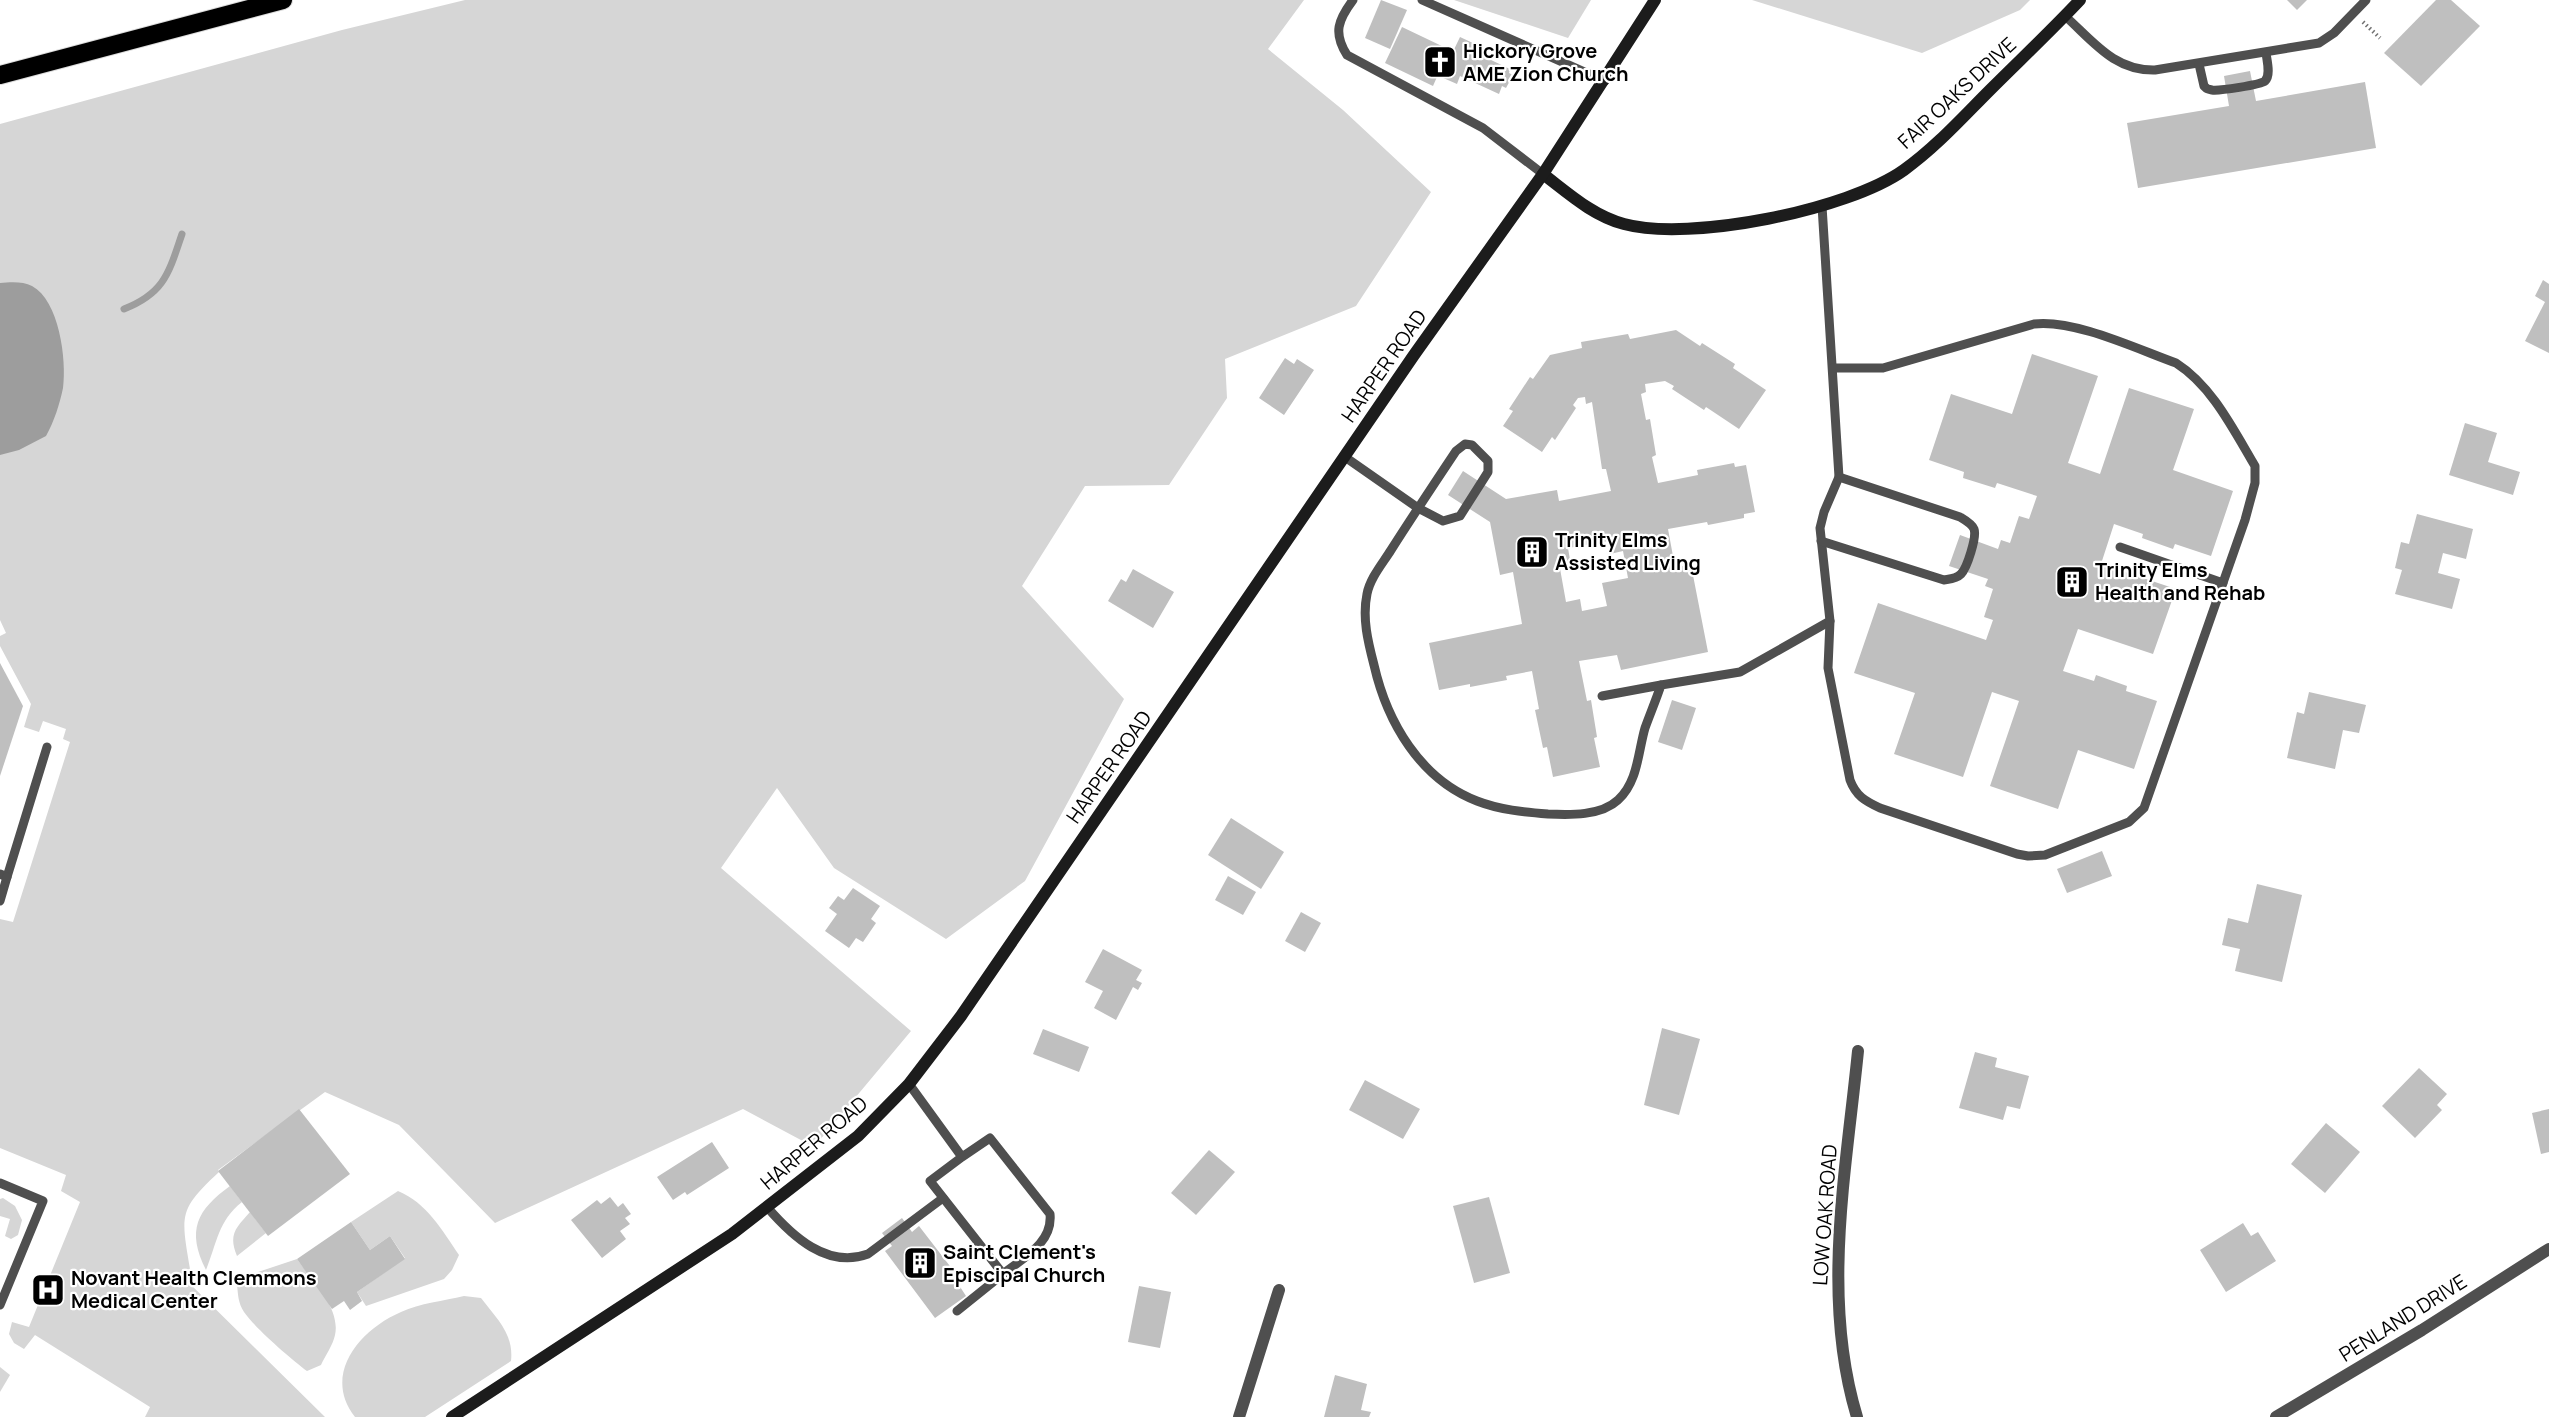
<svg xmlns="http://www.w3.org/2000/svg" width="2549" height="1417" font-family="Manrope,sans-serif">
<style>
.green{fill:#d6d6d6}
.water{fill:#9d9d9d}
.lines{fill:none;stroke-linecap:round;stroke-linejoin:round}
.stream{stroke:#9d9d9d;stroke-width:7}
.building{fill:#bfbfbf;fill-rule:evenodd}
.highway-casing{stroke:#dbdbdb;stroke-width:20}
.path{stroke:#717171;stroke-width:4;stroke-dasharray:1.5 3;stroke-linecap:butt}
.lane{stroke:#4f4f4f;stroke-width:9}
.street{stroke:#4f4f4f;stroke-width:12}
.secondary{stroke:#1c1c1c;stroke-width:12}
.highway{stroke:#000;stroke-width:18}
.labels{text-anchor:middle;stroke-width:4.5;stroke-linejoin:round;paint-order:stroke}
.poi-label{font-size:20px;font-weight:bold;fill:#000;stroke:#fff;text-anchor:start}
.street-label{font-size:20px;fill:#000;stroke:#fff}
</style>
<rect width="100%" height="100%" fill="#fff"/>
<!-- green -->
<g class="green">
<path d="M465 0H1304L1268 49 1343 110 1431 192 1356 306 1225 359 1227 398 1169 485 1085 486 1022 586 1124 699 1025 881 946 939 834 868 777 788 721 868 911 1031 814 1147 743 1109 495 1223 399 1125 325 1092 218 1170 219 1172C178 1210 181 1215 190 1269L183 1277 325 1417H145L150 1407 35 1335 24 1349 14 1343 9 1334 12 1322 29 1327 80 1202 61 1191 66 1175 0 1148V919L13 922 70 742 63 739 66 729 43 721 39 732 24 727 31 704 0 646V636L6 633 0 620V124L342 30Z"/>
<path d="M1454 0H1591L1568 38Z"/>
<path d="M1752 0H2030L2020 10 1922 53Z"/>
<path d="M230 1186 242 1202C218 1221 217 1243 206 1270 186 1230 197 1210 230 1186Z"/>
<path d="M398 1191C427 1203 442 1230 459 1255L452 1270 444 1279 366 1306 357 1292 405 1258 390 1236 370 1250 351 1222Z"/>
<path d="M3 1198 15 1206 22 1220 18 1235 11 1239 5 1236 10 1219 0 1216V1199Z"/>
<path d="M250 1212 266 1233 237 1256C228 1234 236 1228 250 1212Z"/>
<path d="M297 1259C311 1279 341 1308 335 1335 333 1345 325 1356 321 1365L307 1371C291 1359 255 1328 244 1312 238 1303 238 1294 237 1284L258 1272Z"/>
<path d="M464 1296 481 1298C497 1319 514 1334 511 1361L425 1417H355C322 1375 359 1330 401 1312 420 1303 444 1301 464 1296Z"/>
<path d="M0 1367 10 1375 0 1392Z"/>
</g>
<!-- water -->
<path class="water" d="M0 283C10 282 23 281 32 286 59 300 67 360 63 388 60 403 54 422 46 436L19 450 0 455Z"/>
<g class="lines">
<!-- stream -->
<path class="stream" d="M124 309C165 293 169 272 182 234"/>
</g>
<!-- building -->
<g class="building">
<path d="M1381 0 1407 10 1390 49 1365 38Z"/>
<path d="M2287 0H2307L2297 10Z"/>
<path d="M2436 0H2451L2480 26 2421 86 2384 53Z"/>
<path d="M1402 27 1446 48 1442 57 1449 60 1460 37 1475 44 1472 51 1510 69 1509 73 1513 75 1506 88 1502 86 1499 94 1460 76 1457 84 1441 77 1444 72 1440 70 1433 86 1385 63Z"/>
<path d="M2250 71 2256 101 2365 82 2376 148 2138 188 2127 123 2229 106 2224 76Z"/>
<path d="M2543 280 2549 284V353L2525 341 2545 302 2535 296Z"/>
<path d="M1676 330 1700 346 1702 343 1735 364 1733 368 1766 390 1739 429 1706 407 1704 410 1672 389 1674 386 1665 381 1645 384 1646 392 1641 394 1646 420 1650 419 1656 455 1652 457 1658 483 1698 475 1697 470 1734 463 1735 467 1746 465 1755 512 1744 514V518L1708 525 1707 522 1668 529 1675 567 1691 565 1708 652 1621 670 1617 655 1579 661 1587 701 1591 700 1597 737 1594 738 1600 767 1553 777 1547 747 1543 748 1535 710 1539 709 1532 671 1506 676 1507 680 1470 687V684L1439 690 1429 643 1522 624 1513 572 1500 575 1490 522 1448 495 1463 471 1506 499 1557 490 1559 501 1611 491 1606 469H1602L1592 402 1586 404 1585 397 1578 398 1573 405 1576 408 1555 440 1552 437 1542 452 1503 426 1513 411 1509 409 1530 377 1533 379 1550 355 1582 348 1581 342 1628 334 1630 339ZM1608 541 1610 554 1623 551 1628 578 1602 583 1607 606 1582 611 1580 599 1566 602 1559 563 1570 560 1568 548Z"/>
<path d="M2032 354 2098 376 2068 463 2100 474 2129 388 2194 409 2173 470 2233 491 2211 556 2175 544 2173 549 2142 538 2143 534 2114 524 2101 564 2176 589 2153 654 2078 629 2063 671 2094 681 2096 675 2127 686 2126 691 2157 701 2134 769 2078 750 2058 809 1990 786 2019 701 1992 692 1963 777 1894 754 1915 693 1854 673 1878 603 1986 640 1993 620 1984 617 1993 589 1985 586 1988 579 1949 566 1960 535 1998 549 2001 540 2010 543 2019 516 2029 519 2037 496 1997 483 1995 488 1963 478 1964 472 1929 460 1951 394 2012 414Z"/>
<path d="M1285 358 1294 364 1297 359 1314 370 1284 415 1259 398Z"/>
<path d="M2465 423 2497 433 2488 462 2520 472 2513 495 2449 475Z"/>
<path d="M2417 514 2473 529 2466 559 2443 553 2438 573 2460 579 2452 609 2395 594 2402 570 2395 568 2401 542 2409 544Z"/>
<path d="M1133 569 1174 592 1153 628 1108 601 1121 579 1126 582Z"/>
<path d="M0 663 23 706 0 776Z"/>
<path d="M2309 692 2366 705 2359 733 2343 730 2335 769 2287 758 2297 712 2304 714Z"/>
<path d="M1672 700 1696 708 1682 750 1658 742Z"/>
<path d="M1231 818 1284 852 1261 889 1208 855Z"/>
<path d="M2102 851 2112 876 2067 893 2057 869Z"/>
<path d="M1228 876 1256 892 1243 915 1215 900Z"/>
<path d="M2257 884 2302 895 2282 982 2235 971 2240 949 2222 945 2228 918 2248 923Z"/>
<path d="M853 888 880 906 871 919 876 923 863 942 856 938 849 948 825 931 837 914 829 908 838 896 844 900Z"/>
<path d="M1301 912 1321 923 1305 952 1285 941Z"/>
<path d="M1103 949 1142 970 1136 980 1142 983 1138 990 1133 987 1116 1020 1094 1008 1103 991 1085 982Z"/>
<path d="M1662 1028 1700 1039 1679 1115 1644 1105Z"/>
<path d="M1043 1029 1089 1047 1079 1072 1033 1054Z"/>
<path d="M1975 1052 1997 1058 1995 1067 2029 1076 2020 1109 2007 1106 2003 1120 1959 1108Z"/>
<path d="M2419 1068 2447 1094 2437 1105 2442 1110 2415 1138 2382 1106Z"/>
<path d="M1365 1080 1420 1109 1403 1139 1349 1110Z"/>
<path d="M299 1109 350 1174 268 1236 218 1171Z"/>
<path d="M2549 1109V1152L2541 1154 2532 1113Z"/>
<path d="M2326 1123 2360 1152 2325 1193 2291 1164Z"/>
<path d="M712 1142 729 1168 687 1195 685 1192 673 1200 657 1177Z"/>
<path d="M1209 1150 1235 1172 1196 1215 1171 1193Z"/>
<path d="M610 1197 618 1207 623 1203 631 1214 625 1218 630 1224 620 1231 626 1239 602 1258 571 1220 597 1200 601 1204Z"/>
<path d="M1489 1197 1510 1273 1474 1283 1453 1206Z"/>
<path d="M902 1218 912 1232 919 1226 956 1274 953 1276 966 1296 935 1318 885 1251 892 1246 882 1233Z"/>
<path d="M351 1222 370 1250 390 1236 405 1259 357 1292 362 1301 350 1310 344 1301 332 1309 297 1259Z"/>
<path d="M2243 1223 2251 1236 2258 1232 2276 1261 2226 1292 2200 1250Z"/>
<path d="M1139 1286 1171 1292 1160 1348 1128 1342Z"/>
<path d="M1335 1375 1367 1384 1361 1410 1371 1412 1369 1417H1324Z"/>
</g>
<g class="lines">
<defs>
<path id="highway" d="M0 75 283 0"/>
</defs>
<!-- highway casing -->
<use href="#highway" class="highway-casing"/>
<!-- path -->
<path class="path" d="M2363 22 2380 38"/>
<!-- lane -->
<g class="lane">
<path d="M1353 0C1338 20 1333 33 1347 55L1483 128 1543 174"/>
<path d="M1422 0 1605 81"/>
<path d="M2065 16C2093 41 2114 71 2155 70L2319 43 2334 33 2366 0"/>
<path d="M2199 64 2204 86C2207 89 2207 89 2212 90 2219 91 2260 85 2265 81 2271 75 2267 61 2266 53"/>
<path d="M1345 457 1418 508 1443 521 1460 516 1488 472V461L1472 445 1465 444 1456 451C1434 484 1412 517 1391 550 1383 563 1370 578 1367 594 1362 618 1368 642 1374 665 1387 722 1420 779 1477 801 1500 810 1524 812 1548 814 1570 815 1601 816 1618 800 1638 782 1638 752 1645 728 1650 714 1656 700 1661 685L1740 672 1830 621 1820 528 1824 512 1839 477 1822 206"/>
<path d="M1821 541 1944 580C1950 579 1956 579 1961 574 1967 568 1977 537 1974 529 1972 524 1965 520 1960 517L1839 477"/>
<path d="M2120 547 2223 583"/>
<path d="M1830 621 1828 668 1850 780C1856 796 1865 801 1880 808L2017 854 2028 856 2045 855 2129 822 2144 808 2245 520 2255 483V466C2233 429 2212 386 2176 363 2137 349 2074 319 2034 324L1883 368H1833"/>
<path d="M1602 696 1661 685"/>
<path d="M0 874 7 877 47 747"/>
<path d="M0 901 7 877"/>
<path d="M909 1084 962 1157 990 1138 1050 1214C1053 1243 1023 1258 1003 1274L930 1181 962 1157"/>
<path d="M0 1183 43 1201 0 1305"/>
<path d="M767 1207C792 1236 827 1269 868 1254L943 1198"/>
<path d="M957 1311 1003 1274"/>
</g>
<!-- street -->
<g class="street">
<path d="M1239 1417 1279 1290"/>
<path d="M1857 1417C1821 1298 1846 1172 1858 1051"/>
<path d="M2276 1417 2422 1330 2549 1249"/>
</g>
<!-- secondary -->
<g class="secondary">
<path d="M1543 174C1568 193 1593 216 1624 224 1690 242 1848 210 1904 170 1936 147 1962 118 1990 90 2020 60 2051 31 2080 0"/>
<path d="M452 1417 732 1234 858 1136 909 1084 961 1016 1414 355 1543 174 1655 0"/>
</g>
<!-- highway -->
<use href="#highway" class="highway"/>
</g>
<!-- icons -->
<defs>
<symbol id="church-square" viewBox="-11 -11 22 22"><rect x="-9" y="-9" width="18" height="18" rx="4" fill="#000" stroke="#fff"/><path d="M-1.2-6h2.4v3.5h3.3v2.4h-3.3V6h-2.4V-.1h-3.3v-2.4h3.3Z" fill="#fff"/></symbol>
<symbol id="building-square" viewBox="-11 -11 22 22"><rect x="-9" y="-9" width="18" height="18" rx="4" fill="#000" stroke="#fff"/><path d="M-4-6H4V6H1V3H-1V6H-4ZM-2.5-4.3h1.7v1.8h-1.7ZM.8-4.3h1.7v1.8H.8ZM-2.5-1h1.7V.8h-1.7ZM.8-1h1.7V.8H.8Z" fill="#fff"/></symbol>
<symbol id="hospital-square" viewBox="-11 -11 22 22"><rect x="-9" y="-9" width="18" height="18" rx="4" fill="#000" stroke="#fff"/><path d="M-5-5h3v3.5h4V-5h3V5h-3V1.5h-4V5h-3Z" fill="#fff"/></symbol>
</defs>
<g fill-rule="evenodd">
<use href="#church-square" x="1421" y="43" width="38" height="38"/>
<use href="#building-square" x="1513" y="533" width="38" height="38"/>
<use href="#building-square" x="2053" y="563" width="38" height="38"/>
<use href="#building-square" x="901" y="1244" width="38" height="38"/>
<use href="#hospital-square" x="29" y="1271" width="38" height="38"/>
</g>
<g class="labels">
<!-- poi labels -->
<g class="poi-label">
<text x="1463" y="58">Hickory Grove<tspan x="1463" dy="23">AME Zion Church</tspan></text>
<text x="1555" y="547">Trinity Elms<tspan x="1555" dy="23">Assisted Living</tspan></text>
<text x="2095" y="577">Trinity Elms<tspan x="2095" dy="23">Health and Rehab</tspan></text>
<text x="943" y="1259">Saint Clement's<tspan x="943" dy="23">Episcipal Church</tspan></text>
<text x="71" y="1285">Novant Health Clemmons<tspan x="71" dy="23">Medical Center</tspan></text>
</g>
<!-- street labels -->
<g class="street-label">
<text transform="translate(1957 93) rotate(-43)" y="7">FAIR OAKS DRIVE</text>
<text transform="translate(1384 366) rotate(-55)" y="7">HARPER ROAD</text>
<text transform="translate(1109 767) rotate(-55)" y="7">HARPER ROAD</text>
<text transform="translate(814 1143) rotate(-40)" y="7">HARPER ROAD</text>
<text transform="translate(1825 1215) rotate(-86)" y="7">LOW OAK ROAD</text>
<text transform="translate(2403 1318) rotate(-32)" y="7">PENLAND DRIVE</text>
</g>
</g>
</svg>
